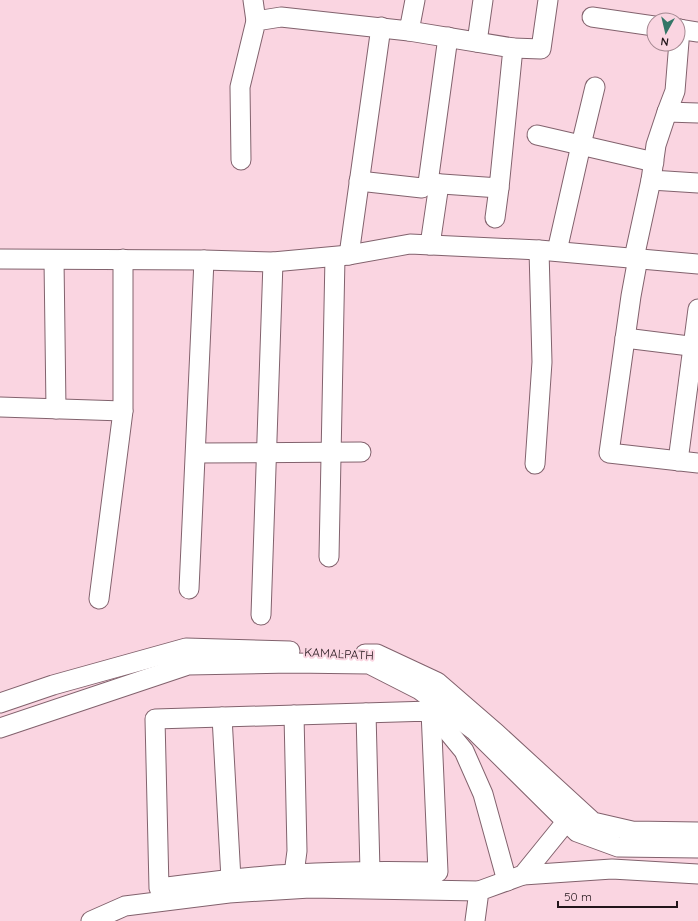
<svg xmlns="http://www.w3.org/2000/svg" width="698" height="921" font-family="Quicksand,sans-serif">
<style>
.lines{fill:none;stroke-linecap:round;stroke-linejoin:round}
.minor-casing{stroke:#82626d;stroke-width:21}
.minor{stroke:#fff;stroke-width:19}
.labels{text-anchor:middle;stroke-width:4;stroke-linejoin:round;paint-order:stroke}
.street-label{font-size:12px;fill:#22151a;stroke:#fad5e1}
</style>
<rect width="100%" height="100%" fill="#fad5e1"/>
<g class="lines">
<defs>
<g id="minor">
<path d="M253 0 256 21"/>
<path d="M592 17 654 26"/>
<path d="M678 29 698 32"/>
<path d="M680 29 675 91 667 112 656 145 651 180 698 183"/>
<path d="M477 42 483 0"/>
<path d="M513 48 541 49 548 0"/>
<path d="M667 112 698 113"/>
<path d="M537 135 654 162"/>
<path d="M241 160 240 87 256 21 281 17 409 31 415 0"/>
<path d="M359 181 422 188 428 183 499 188 513 48 409 31"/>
<path d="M428 183 448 37"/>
<path d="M495 218 499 188"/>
<path d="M430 245 439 184"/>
<path d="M557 251 581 145 595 87"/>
<path d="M349 255 381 27"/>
<path d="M634 258 651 180"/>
<path d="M638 258 631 296 609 453 698 463"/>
<path d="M0 259 204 260 273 262 349 255 410 244 539 250 698 264"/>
<path d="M54 260 56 409"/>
<path d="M625 338 698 347"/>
<path d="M0 407 123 411"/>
<path d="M196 453 361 452"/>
<path d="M678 461 698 309"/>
<path d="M535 464 542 362 539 250"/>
<path d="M329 557 335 257"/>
<path d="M189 589 204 260"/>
<path d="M99 599 123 411V259"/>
<path d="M261 615 273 262"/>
<path d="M365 654H377L437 682 497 734 593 822 632 831 698 832"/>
<path d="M0 703 53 685 186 648 290 651"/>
<path d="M431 711 438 872C390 871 342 871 295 874 249 876 204 882 159 888L155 719Z"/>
<path d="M431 711 464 751 483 794 507 881"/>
<path d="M366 713 370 871"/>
<path d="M222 717 231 879"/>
<path d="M0 728 188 665 291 663 369 664 420 690 474 730 577 832 618 847 698 848"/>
<path d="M294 874 297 851 294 715"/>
<path d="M523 875 612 869 698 874"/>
<path d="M91 921 125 906 229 893 310 888 479 891"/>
<path d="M475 921 479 891 523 875 566 822"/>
</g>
</defs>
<!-- minor casing -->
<use href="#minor" class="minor-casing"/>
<!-- minor -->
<use href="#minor" class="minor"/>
</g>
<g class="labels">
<!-- street labels -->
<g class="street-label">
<text transform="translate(339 654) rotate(3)" y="4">KAMALPATH</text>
</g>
</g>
<!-- north arrow -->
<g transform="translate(666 32) rotate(188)"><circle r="19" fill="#fad5e1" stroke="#a48891"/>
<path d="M0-3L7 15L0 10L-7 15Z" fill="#337667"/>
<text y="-6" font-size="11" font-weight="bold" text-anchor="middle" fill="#22151a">N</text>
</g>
<!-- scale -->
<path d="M558 901v6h119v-6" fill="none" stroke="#22151a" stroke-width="2"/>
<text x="564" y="901" font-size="12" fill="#22151a" stroke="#fad5e1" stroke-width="3" paint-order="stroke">50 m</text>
</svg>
